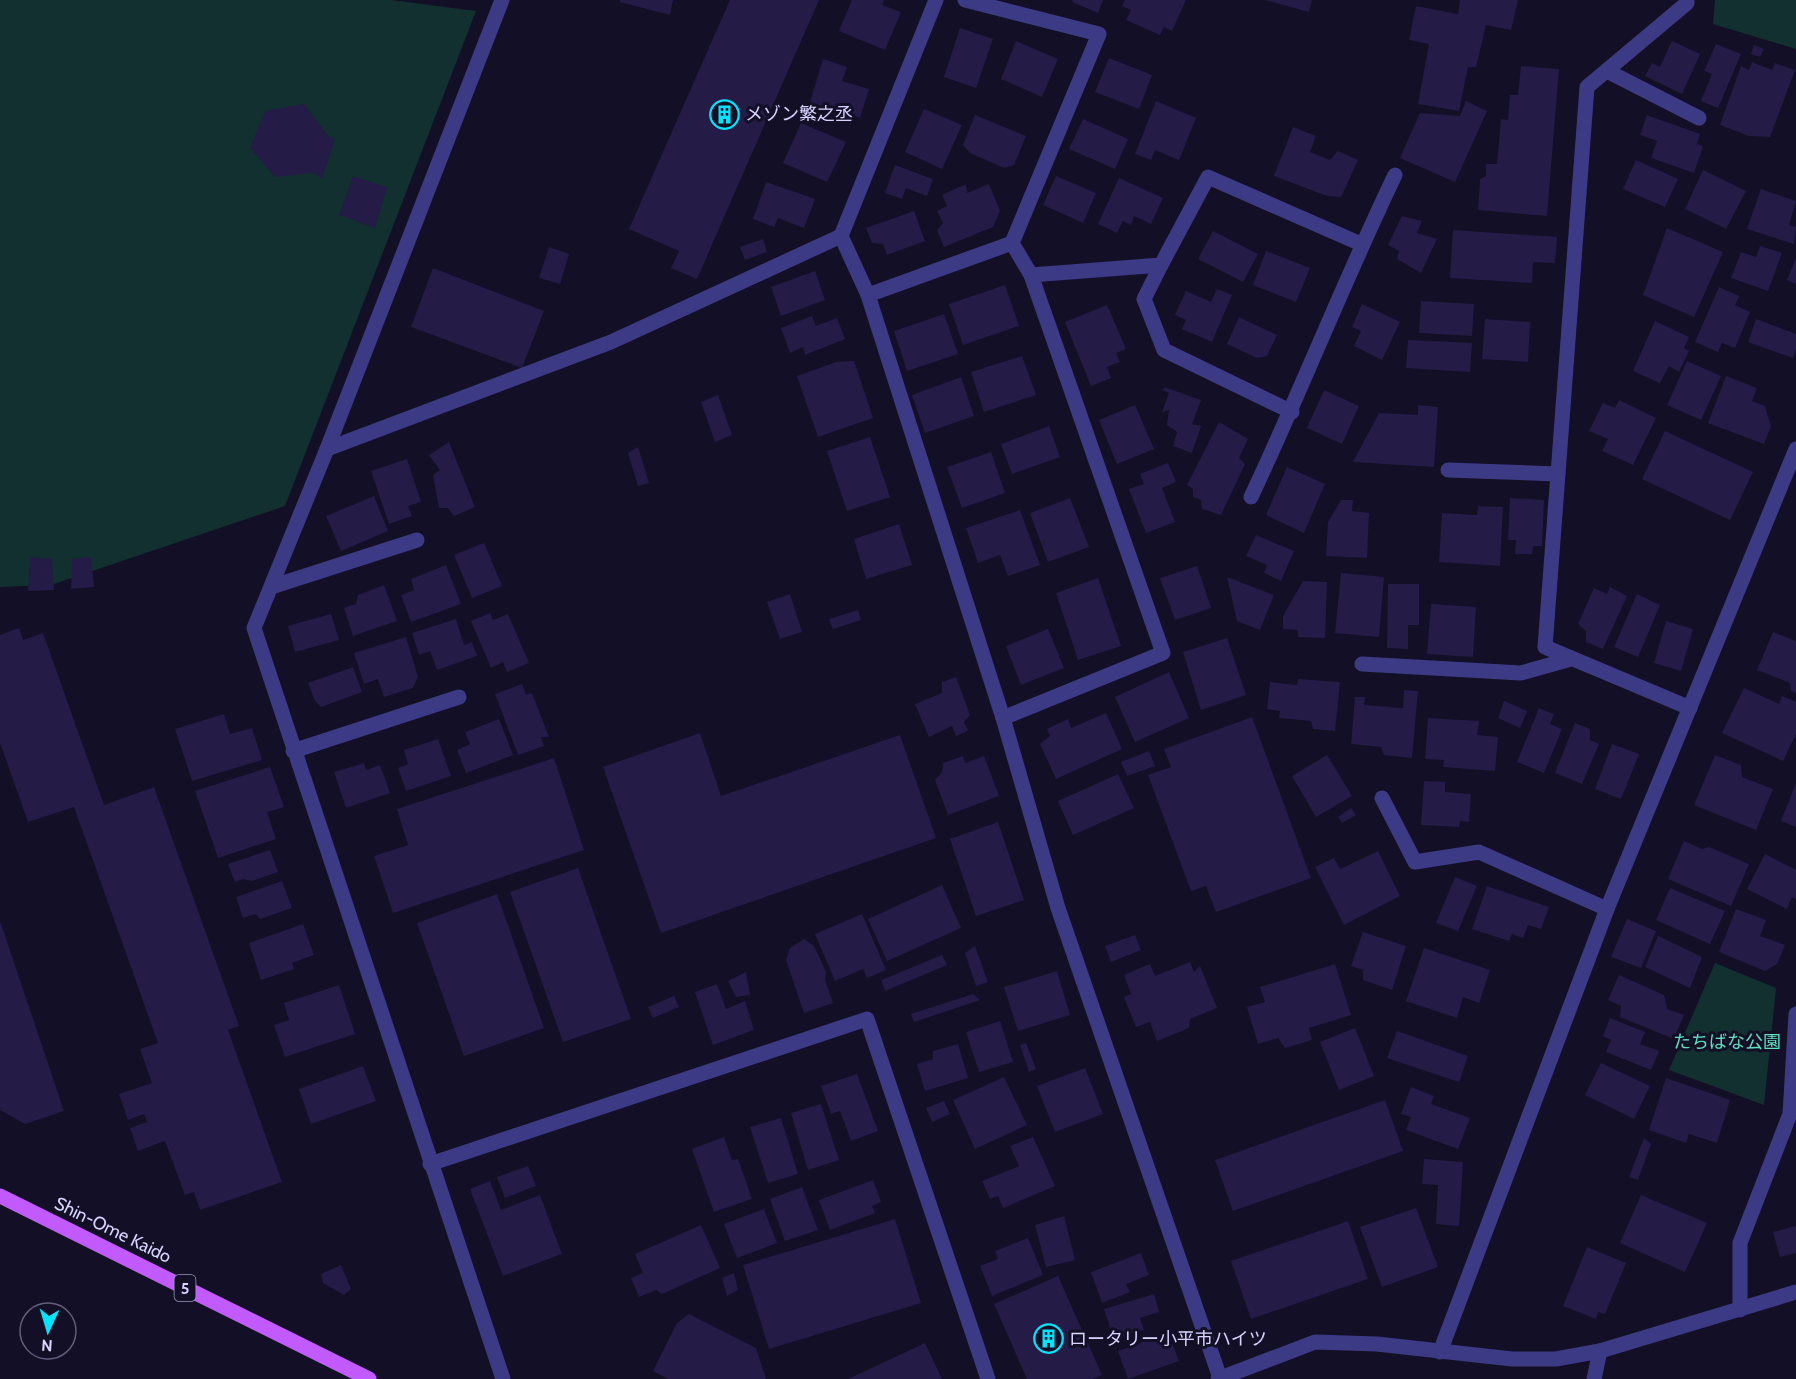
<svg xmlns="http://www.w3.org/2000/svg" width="1796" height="1379" font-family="Cabin,'Noto Sans JP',sans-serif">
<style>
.green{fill:#12302f}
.building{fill:#241b47}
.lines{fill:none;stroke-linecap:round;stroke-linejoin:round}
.minor{stroke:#3d3a85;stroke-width:15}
.major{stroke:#c25bff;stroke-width:15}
.labels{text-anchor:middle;stroke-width:6;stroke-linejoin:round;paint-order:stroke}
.shield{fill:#130f26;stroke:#9e99be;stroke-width:1.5}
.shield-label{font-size:16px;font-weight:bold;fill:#d9d4ff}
.poi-label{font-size:18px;fill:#d9d4ff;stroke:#130f26;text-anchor:start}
.park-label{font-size:18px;fill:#5fe0c0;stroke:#130f26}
.street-label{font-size:18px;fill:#d9d4ff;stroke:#130f26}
</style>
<rect width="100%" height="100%" fill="#130f26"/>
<!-- green -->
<g class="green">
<path d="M0 0H391L476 11 285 506 51 585 0 587Z"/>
<path d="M1715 0H1796V49L1713 24Z"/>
<path d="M1715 963 1776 988 1764 1105 1669 1070Z"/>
</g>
<!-- building -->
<g class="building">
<path d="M620 0H673L670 15 620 2Z"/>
<path d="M730 0H819L697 279 671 268 679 251 629 229Z"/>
<path d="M852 0H884L882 5 901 12 885 50 839 31Z"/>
<path d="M1073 0H1103L1098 13 1072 2Z"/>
<path d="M1125 0H1186L1172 31 1164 27 1160 35 1126 20 1131 10 1122 6Z"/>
<path d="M1265 0H1312L1309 12Z"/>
<path d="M1460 0H1518L1511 30 1486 25 1476 67H1468L1459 111 1418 104 1429 44 1409 40 1416 6 1458 14Z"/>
<path d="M960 28 993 39 976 88 944 77Z"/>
<path d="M1016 41 1058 59 1042 97 1001 79Z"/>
<path d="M1672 41 1700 54 1682 94 1645 76 1652 63 1660 67Z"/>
<path d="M1716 44 1741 54 1718 108 1701 101 1712 74 1704 71Z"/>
<path d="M1754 45 1764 49 1760 57 1751 54Z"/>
<path d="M1109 58 1152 75 1139 109 1095 92Z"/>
<path d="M823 59 847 67 842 81 869 89 860 118 810 102Z"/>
<path d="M1752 62 1772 70 1775 63 1795 70 1770 137 1749 136 1720 125 1741 66 1749 70Z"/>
<path d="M1521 66 1559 69 1547 216 1478 210 1480 179 1486 176V164H1497L1501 119 1508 120 1510 95H1518Z"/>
<path d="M1156 101 1196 118 1179 160 1155 150 1151 160 1135 154Z"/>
<path d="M1466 101 1487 111 1455 182 1400 158 1420 113 1460 116Z"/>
<path d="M304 104 328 136 335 140 322 178 312 173 275 177 250 148 265 111Z"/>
<path d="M924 109 962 125 942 169 905 152Z"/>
<path d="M975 115 1026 136 1014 165 1004 168 970 153 963 145Z"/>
<path d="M1647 115 1700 134 1697 144 1703 146 1694 173 1651 158 1657 141 1640 135Z"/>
<path d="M1083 119 1128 139 1115 169 1069 149Z"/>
<path d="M801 123 846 142 827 182 783 163Z"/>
<path d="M1293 127 1316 136 1310 152 1330 160 1338 151 1358 160 1341 197 1327 196 1274 176Z"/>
<path d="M1636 160 1678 179 1665 207 1623 189Z"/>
<path d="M895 165 933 179 927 196 906 188 902 199 885 193Z"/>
<path d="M1703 170 1746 191 1726 229 1685 209Z"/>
<path d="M353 176 387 187 375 228 339 215Z"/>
<path d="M1056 176 1096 193 1083 223 1043 205Z"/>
<path d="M1119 178 1163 198 1151 224 1134 216 1131 225 1123 221 1117 233 1098 224Z"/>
<path d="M766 182 815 199 804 228 778 218 774 227 753 219Z"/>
<path d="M966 184 967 193 989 184 1000 211 993 227 944 247 937 230 943 223 937 211 947 206 942 195Z"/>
<path d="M1761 189 1796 201 1789 225 1796 227 1794 244 1747 229Z"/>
<path d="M914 211 925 241 887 255 883 244 872 243 866 228Z"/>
<path d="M1402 216 1422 221 1417 233 1437 239 1421 273 1397 259 1399 251 1388 245Z"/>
<path d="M1667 228 1723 252 1694 317 1643 295Z"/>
<path d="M1453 230 1557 237 1555 263 1533 262 1532 283 1450 278Z"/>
<path d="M1213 231 1258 254 1243 282 1198 259Z"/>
<path d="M763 239 767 252 745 260 740 247Z"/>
<path d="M1760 246 1782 253 1768 291 1731 278 1741 252 1756 257Z"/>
<path d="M549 247 569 254 560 284 539 278Z"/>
<path d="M1266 251 1310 268 1296 302 1253 285Z"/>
<path d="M1796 258V284L1787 280Z"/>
<path d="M433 268 544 311 522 368 411 327Z"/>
<path d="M815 271 825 300 781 316 771 287Z"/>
<path d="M1005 285 1019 326 963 345 949 304Z"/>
<path d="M1719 287 1739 296 1735 305 1750 312 1735 348 1722 343 1718 352 1695 342Z"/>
<path d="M1217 289 1232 295 1212 342 1182 329 1186 320 1175 315 1186 291 1211 302Z"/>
<path d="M1421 301 1474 304 1472 336 1419 333Z"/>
<path d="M1362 304 1400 322 1382 360 1354 346 1361 331 1352 327Z"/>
<path d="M1107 305 1126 349 1116 353 1120 362 1107 367 1111 378 1091 386 1065 322Z"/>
<path d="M944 314 958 354 907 371 894 331Z"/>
<path d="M812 316 816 326 837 318 845 339 805 355 803 347 790 353 781 328Z"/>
<path d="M1239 317 1277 335 1267 356 1257 358 1227 344Z"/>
<path d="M1485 319 1530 322 1528 362 1482 359Z"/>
<path d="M1756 319 1796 334V349L1793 358 1748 342Z"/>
<path d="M1655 321 1689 337 1684 348 1689 351 1679 372 1669 366 1660 383 1633 371Z"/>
<path d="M1408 340 1472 343 1470 372 1406 368Z"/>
<path d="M1022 356 1036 395 984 412 971 372Z"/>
<path d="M854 361 873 418 818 437 797 376 836 362Z"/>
<path d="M1687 361 1721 376 1701 420 1667 405Z"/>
<path d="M1726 376 1757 388 1752 401 1765 406 1771 426 1764 444 1708 423Z"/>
<path d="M961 377 974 416 925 433 912 395Z"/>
<path d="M1164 387 1201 400 1192 424 1201 426 1192 453 1173 446 1177 432 1167 425 1169 410 1162 412 1169 393 1163 390Z"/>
<path d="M1324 390 1359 406 1342 444 1307 428Z"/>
<path d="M718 395 732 435 715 442 701 402Z"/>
<path d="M1619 400 1656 418 1633 465 1602 451 1608 439 1589 431 1603 403 1615 408Z"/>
<path d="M1135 405 1154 449 1117 464 1099 420Z"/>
<path d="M1418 405 1438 407 1434 467 1353 462 1379 413 1418 415Z"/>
<path d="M1219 422 1248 439 1239 458 1245 464 1221 515 1202 509 1201 500 1193 497V489L1187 485Z"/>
<path d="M1049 426 1060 457 1012 474 1001 444Z"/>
<path d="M1665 431 1753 472 1730 520 1642 479Z"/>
<path d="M870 437 890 497 847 511 827 451Z"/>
<path d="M449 442 475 507 454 516 448 508H439L433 475 440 470 429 455Z"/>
<path d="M638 447 649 483 638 486 628 453Z"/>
<path d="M991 452 1005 493 962 508 947 467Z"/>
<path d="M407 459 421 502 408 506 412 516 389 524 371 471Z"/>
<path d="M1168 463 1176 482 1162 488 1175 522 1146 533 1129 489 1144 484 1140 474Z"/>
<path d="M1287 467 1325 484 1304 533 1266 515Z"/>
<path d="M374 496 388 531 341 551 326 516Z"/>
<path d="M1070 498 1089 547 1048 562 1030 513Z"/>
<path d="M1510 498 1544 500 1542 546H1533L1532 554H1515L1516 540H1508Z"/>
<path d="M1341 500H1353L1352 511 1369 513 1367 558 1326 556 1328 522Z"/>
<path d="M1478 506 1503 507 1500 566 1439 562 1442 513 1477 515Z"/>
<path d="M1020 510 1040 565 1008 576 1000 555 978 563 966 528Z"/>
<path d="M899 524 912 565 866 579 854 539Z"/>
<path d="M1256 535 1294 551 1281 581 1264 573 1267 565 1246 556Z"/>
<path d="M484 543 502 586 472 598 454 555Z"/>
<path d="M30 557 52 559 54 590 28 591Z"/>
<path d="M91 557 94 587 71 589 72 559Z"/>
<path d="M446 565 461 604 411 622 401 595 414 590 411 579Z"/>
<path d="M1197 566 1211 608 1175 620 1160 578Z"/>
<path d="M1341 573 1384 577 1379 637 1335 633Z"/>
<path d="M1227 577 1274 595 1260 630 1237 621Z"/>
<path d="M1098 578 1121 646 1078 660 1056 593Z"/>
<path d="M1303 581 1327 582 1325 638 1298 637V630L1283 629V616Z"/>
<path d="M1388 584H1419V625H1408V649L1387 648Z"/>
<path d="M384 585 397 621 353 636 344 608 356 604 358 595Z"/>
<path d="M1610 587 1627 596 1603 649 1586 642V631L1578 624 1594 588 1607 594Z"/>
<path d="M790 594 802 632 780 639 767 602Z"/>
<path d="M1637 594 1660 605 1638 657 1614 647Z"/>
<path d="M1431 604 1476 607 1473 657 1427 654Z"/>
<path d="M858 610 861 620 833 629 829 619Z"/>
<path d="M490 613 493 620 508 614 529 663 507 672 503 662 491 668 471 621Z"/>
<path d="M331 614 339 640 295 652 288 626Z"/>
<path d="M456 619 464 645 472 642 477 656 437 670 430 651 419 655 412 633Z"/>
<path d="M1666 621 1693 629 1681 671 1654 663Z"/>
<path d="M19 628 23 640 43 633 104 805 154 787 239 1026 228 1030 282 1182 200 1210 194 1192 185 1195 165 1141 138 1151 130 1128 147 1122 144 1114 128 1120 119 1094 152 1083 140 1049 158 1043 74 807 28 822 0 743V635Z"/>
<path d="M1048 629 1064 668 1021 685 1006 646Z"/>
<path d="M1773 632 1796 641V693L1791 691 1790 683 1757 670Z"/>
<path d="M406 637 418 677 413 688 384 697 378 679 364 684 354 653Z"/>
<path d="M1227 638 1246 695 1201 710 1183 652Z"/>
<path d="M353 667 362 692 321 707 315 701 308 683Z"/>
<path d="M1169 672 1189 718 1135 742 1115 697Z"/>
<path d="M956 677 970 715 964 722 968 731 956 736 952 726 929 737 915 704 942 693V682Z"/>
<path d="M1298 679 1340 682 1335 731 1313 729 1311 721 1279 718 1280 711 1267 709 1270 682 1297 685Z"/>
<path d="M522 684 526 695 532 693 549 737H541L544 746 518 755 495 694Z"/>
<path d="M1744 688 1779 704 1782 696 1796 702V734L1783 761 1722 733Z"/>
<path d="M1404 690 1418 691 1412 758 1384 755 1381 747 1351 744 1355 697H1365L1364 705 1403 708Z"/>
<path d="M1504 701 1527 711 1520 728 1498 718Z"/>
<path d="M1539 708 1554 714 1550 724 1562 729 1544 773 1517 762Z"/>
<path d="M1106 713 1122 749 1056 779 1040 744 1050 736 1047 729 1068 719 1071 728Z"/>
<path d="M224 714 230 734 252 728 262 760 192 781 175 729Z"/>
<path d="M1252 717 1311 878 1216 912 1206 886 1191 891 1148 775 1171 767 1164 749Z"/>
<path d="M1428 718 1479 721 1477 735 1498 737 1495 771 1443 767 1444 760 1425 759Z"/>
<path d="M499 719 513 755 466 773 457 750 470 744 465 732Z"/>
<path d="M1575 723 1590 729V740L1599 744 1582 784 1555 773Z"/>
<path d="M700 733 721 796 900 735 936 838 661 933 603 767Z"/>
<path d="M438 739 451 776 406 791 398 768 408 764 404 750Z"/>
<path d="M1612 744 1639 754 1621 799 1595 789Z"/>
<path d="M1149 751 1155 766 1127 776 1121 762Z"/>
<path d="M1327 755 1352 796 1316 817 1292 776Z"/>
<path d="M1715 755 1741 765 1742 777 1773 789 1756 830 1694 805Z"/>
<path d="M963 756 965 763 984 756 999 796 948 815 935 780 942 772 943 763Z"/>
<path d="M554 758 584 850 393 913 374 856 408 845 397 809Z"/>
<path d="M364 763 366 770 380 765 390 793 346 808 334 772Z"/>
<path d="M270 767 284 807 267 812 276 839 218 858 195 791Z"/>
<path d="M1118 774 1134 808 1073 835 1058 801Z"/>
<path d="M1424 781 1445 782V792L1471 794 1469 822 1460 821 1459 827 1421 825Z"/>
<path d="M1796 783V827L1781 821Z"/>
<path d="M1351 808 1356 815 1342 823 1338 817Z"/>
<path d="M998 822 1024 900 976 916 950 839Z"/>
<path d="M1684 841 1702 849 1709 847 1749 864 1731 906 1668 879Z"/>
<path d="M270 850 278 872 252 881 243 879 235 882 228 864Z"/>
<path d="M1378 851 1400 896 1344 925 1315 867 1334 858 1340 869Z"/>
<path d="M1765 854 1796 870V899L1792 897 1787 909 1747 889Z"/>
<path d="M578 868 631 1019 563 1042 510 892Z"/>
<path d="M1455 877 1477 886 1458 931 1436 923Z"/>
<path d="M282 881 292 908 260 919 256 914 243 918 236 897Z"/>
<path d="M942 885 961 928 887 961 868 919Z"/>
<path d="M1487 886 1549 907 1541 929 1528 925 1523 938 1512 934 1509 941 1472 929Z"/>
<path d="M1670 888 1725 911 1710 944 1656 920Z"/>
<path d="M497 894 544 1028 464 1056 417 923Z"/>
<path d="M1736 909 1766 920 1760 936 1785 945 1777 964 1765 971 1719 952Z"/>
<path d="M862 914 886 970 867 978 863 969 835 981 815 934Z"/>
<path d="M1627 919 1656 931 1641 968 1611 957Z"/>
<path d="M0 921 64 1111 25 1124 0 1110Z"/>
<path d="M303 924 314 955 292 963 294 969 261 980 249 943Z"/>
<path d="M1363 932 1406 946 1392 990 1363 980V970L1351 966Z"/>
<path d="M1135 935 1141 950 1111 962 1105 946Z"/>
<path d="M1658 936 1702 957 1690 988 1645 967Z"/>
<path d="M804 939 814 946 826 972 825 980 833 1003 804 1013 786 960 790 948Z"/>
<path d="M975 946 988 982 976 986 965 953Z"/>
<path d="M1424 948 1490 970 1479 1003 1463 997 1457 1018 1406 1001Z"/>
<path d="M942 955 947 965 885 991 881 980Z"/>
<path d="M1190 962 1194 972 1200 966 1217 1008 1190 1019 1189 1028 1157 1041 1150 1022 1136 1027 1124 997 1131 994 1124 975 1150 964 1155 976Z"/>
<path d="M1335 964 1351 1015 1309 1028 1312 1040 1285 1048 1278 1038 1258 1044 1247 1007 1265 1002 1260 987Z"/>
<path d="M1057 971 1070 1015 1018 1031 1004 987Z"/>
<path d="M746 972 750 995 736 997 728 981Z"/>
<path d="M1619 975 1664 995 1667 1009 1684 1015 1674 1039 1620 1017 1621 1006 1608 1000Z"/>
<path d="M717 984 726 1009 745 1001 754 1030 713 1045 695 992Z"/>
<path d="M339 985 355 1034 285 1057 274 1025 289 1020 284 1003Z"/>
<path d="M973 994 980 1000 914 1022 911 1014Z"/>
<path d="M674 996 679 1007 653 1018 648 1007Z"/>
<path d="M1610 1018 1645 1032 1640 1044 1659 1051 1651 1070 1606 1052 1611 1040 1603 1036Z"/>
<path d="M1000 1021 1013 1062 979 1072 966 1032Z"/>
<path d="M1355 1028 1374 1076 1339 1090 1320 1042Z"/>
<path d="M1397 1031 1468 1056 1459 1082 1387 1058Z"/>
<path d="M1026 1043 1036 1069 1029 1072 1020 1045Z"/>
<path d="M958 1044 968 1078 925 1091 917 1064 933 1059V1051Z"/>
<path d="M1601 1063 1650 1086 1634 1119 1585 1095Z"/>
<path d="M363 1066 376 1101 311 1124 299 1089Z"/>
<path d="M1085 1068 1103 1114 1055 1132 1037 1086Z"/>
<path d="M857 1074 878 1131 851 1141 840 1111 831 1114 821 1086Z"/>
<path d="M1004 1077 1027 1125 975 1149 953 1100Z"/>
<path d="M1666 1078 1730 1100 1717 1143 1689 1134 1686 1143 1649 1130Z"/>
<path d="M1411 1087 1434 1096 1431 1104 1470 1118 1458 1149 1406 1130 1411 1117 1401 1114Z"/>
<path d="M1385 1100 1403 1151 1233 1211 1215 1160Z"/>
<path d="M944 1101 950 1114 932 1122 926 1108Z"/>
<path d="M821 1104 839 1160 808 1170 791 1113Z"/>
<path d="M781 1118 798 1174 768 1183 750 1127Z"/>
<path d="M724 1137 732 1160 738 1159 752 1199 714 1212 692 1149Z"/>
<path d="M1033 1137 1055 1186 1003 1208 998 1196 990 1199 982 1181 1019 1166 1010 1146Z"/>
<path d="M1644 1138 1651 1144 1638 1180 1629 1177Z"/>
<path d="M1424 1159 1463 1162 1459 1226 1436 1224 1438 1185 1422 1184Z"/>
<path d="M528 1166 536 1186 505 1198 497 1177Z"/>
<path d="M873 1180 881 1202 872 1206 875 1213 830 1230 819 1200Z"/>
<path d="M490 1181 501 1210 540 1195 562 1254 503 1276 470 1189Z"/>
<path d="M802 1187 818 1230 785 1241 770 1199Z"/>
<path d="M1641 1195 1707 1223 1685 1272 1620 1243Z"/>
<path d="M1416 1208 1438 1267 1382 1287 1360 1227Z"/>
<path d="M764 1209 777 1243 737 1258 724 1224Z"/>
<path d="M1064 1216 1075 1260 1046 1267 1035 1225Z"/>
<path d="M895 1219 921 1303 769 1349 743 1265Z"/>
<path d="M1348 1221 1368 1279 1251 1319 1231 1261Z"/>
<path d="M701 1225 720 1268 662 1294 656 1290 639 1297 631 1278 643 1273 635 1254Z"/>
<path d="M1796 1226V1253L1780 1257 1773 1232Z"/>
<path d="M1028 1238 1043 1275 992 1296 980 1266 998 1259 995 1251Z"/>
<path d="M1587 1247 1626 1263 1605 1314 1598 1312 1596 1319 1563 1306Z"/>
<path d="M1141 1253 1149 1275 1126 1284 1130 1292 1102 1303 1091 1272Z"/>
<path d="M341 1265 351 1289 344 1295 323 1283 321 1274Z"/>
<path d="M734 1273 738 1290 727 1296 722 1278Z"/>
<path d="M1058 1276 1102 1375 1092 1379H1027L994 1304Z"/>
<path d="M1154 1294 1159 1312 1140 1318 1144 1330 1114 1339 1104 1309Z"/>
<path d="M689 1314 756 1348 766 1379H668L653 1371 677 1323Z"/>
<path d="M1168 1333 1179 1361 1128 1379 1118 1351Z"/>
<path d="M925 1343 942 1379H848Z"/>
</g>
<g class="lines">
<!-- minor -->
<g class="minor">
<path d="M502 0 327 449 254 628 503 1379"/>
<path d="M936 0 841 236 868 295 1003 718 1058 908 1220 1378"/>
<path d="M965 0 1099 34 1012 243"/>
<path d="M1687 0V3L1587 87 1545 647 1690 708"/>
<path d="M1607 71 1699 118"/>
<path d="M1161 265 1144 299 1164 350 1292 412"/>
<path d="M1031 275 1161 265 1208 177 1361 244"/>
<path d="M868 295 1012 243 1031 275 1163 653 1003 718"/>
<path d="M327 449 611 342 841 236"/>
<path d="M1448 470 1558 474"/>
<path d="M1251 497C1301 391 1344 281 1395 175"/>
<path d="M271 587 417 540"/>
<path d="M1362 664 1521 673 1571 659"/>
<path d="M293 751 459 697"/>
<path d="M1382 798 1415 862 1479 852 1607 909"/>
<path d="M430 1164 867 1019 988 1379"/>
<path d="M1740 1310V1243L1790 1114 1796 1014"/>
<path d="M1440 1352 1607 909 1796 449"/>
<path d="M1218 1379 1315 1342 1377 1344 1512 1359H1556L1600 1351 1796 1292"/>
<path d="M1594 1379 1600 1351"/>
</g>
<!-- major -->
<path class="major" d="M0 1196 369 1379"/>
</g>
<!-- icons -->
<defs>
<symbol id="building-ring" viewBox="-11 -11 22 22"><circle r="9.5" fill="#130f26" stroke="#00e5ff" stroke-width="1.5"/><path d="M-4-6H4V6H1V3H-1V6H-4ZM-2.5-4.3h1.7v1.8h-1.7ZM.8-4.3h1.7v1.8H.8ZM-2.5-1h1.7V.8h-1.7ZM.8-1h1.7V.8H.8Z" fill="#00e5ff"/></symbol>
</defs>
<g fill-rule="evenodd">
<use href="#building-ring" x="708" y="98" width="33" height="33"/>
<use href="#building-ring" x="1032" y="1322" width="33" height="33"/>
</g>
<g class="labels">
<!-- shield labels -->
<rect class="shield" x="174.5" y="1275" width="21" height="26" rx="4.5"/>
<g class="shield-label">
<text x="185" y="1294">5</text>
</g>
<!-- poi labels -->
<g class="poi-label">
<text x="745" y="120">メゾン繁之丞</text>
<text x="1069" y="1345">ロータリー小平市ハイツ</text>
</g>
<!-- park labels -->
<g class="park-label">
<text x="1727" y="1048">たちばな公園</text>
</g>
<!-- street labels -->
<g class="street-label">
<text transform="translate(113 1230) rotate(26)" y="6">Shin-Ome Kaido</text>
</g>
</g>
<!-- north arrow -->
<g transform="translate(48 1331) rotate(184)"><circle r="28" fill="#130f26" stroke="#625e7d" stroke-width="1.5"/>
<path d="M0-4.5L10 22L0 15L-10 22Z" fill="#00e5ff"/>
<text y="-9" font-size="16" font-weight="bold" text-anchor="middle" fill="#d9d4ff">N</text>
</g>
</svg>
